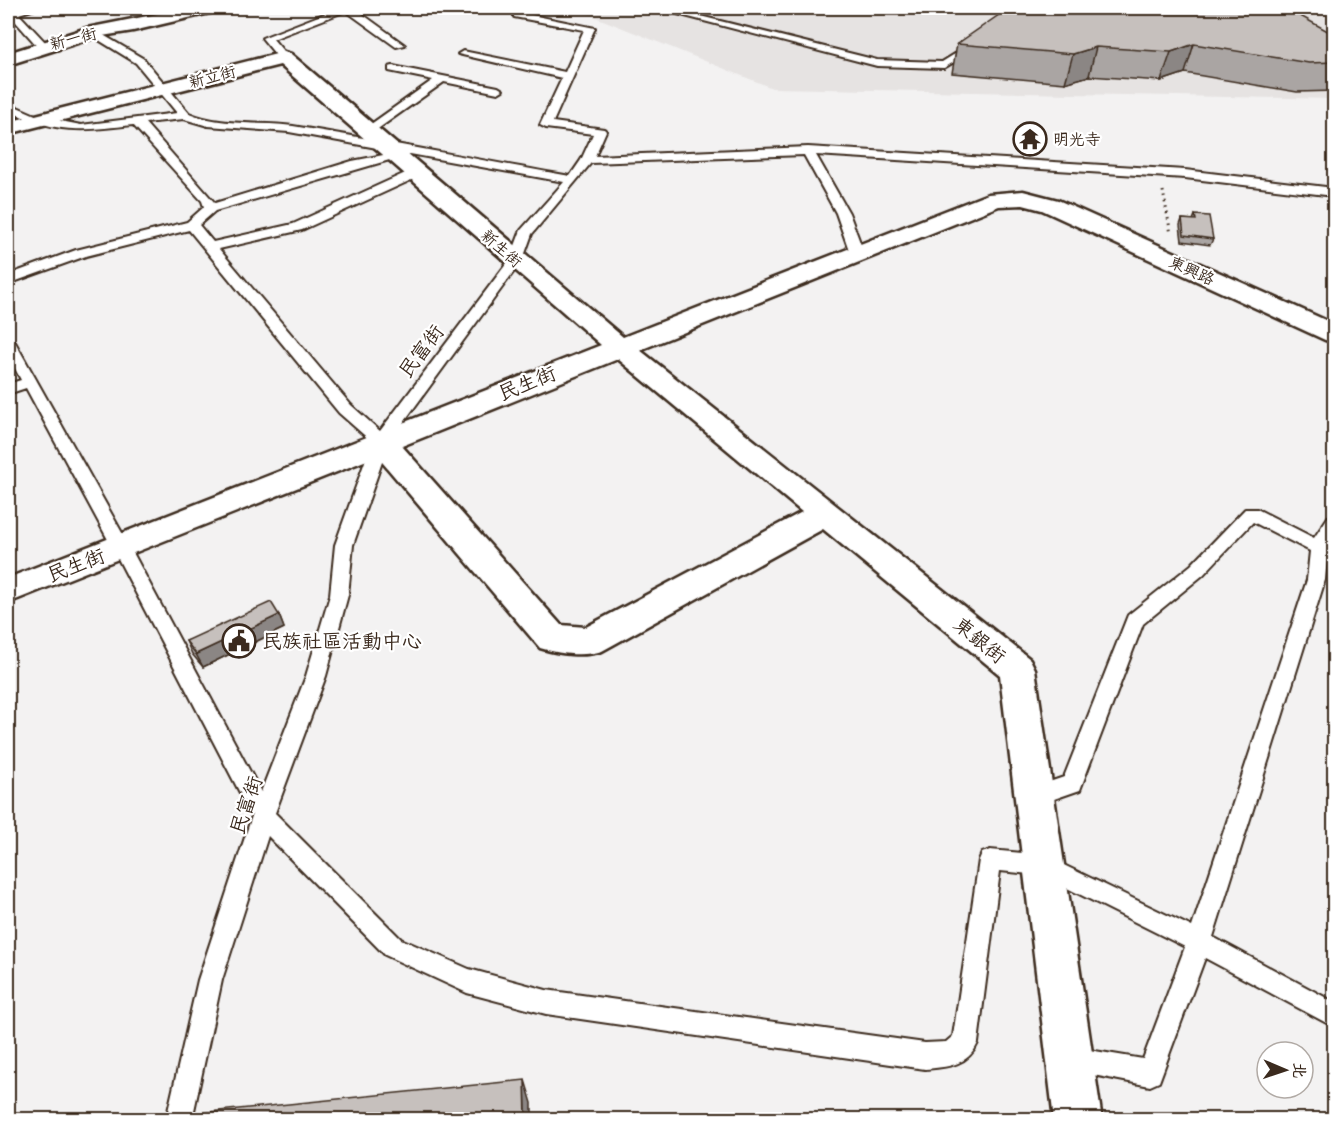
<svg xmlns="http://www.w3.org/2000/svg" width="1342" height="1127" font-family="Mynerve,'LXGW WenKai TC',sans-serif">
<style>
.built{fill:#e6e3e2}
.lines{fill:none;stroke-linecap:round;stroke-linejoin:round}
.service-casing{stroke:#3b2a1e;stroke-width:4}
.minor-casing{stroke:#3b2a1e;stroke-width:5}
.path{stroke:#3b2a1e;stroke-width:3;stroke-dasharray:1.5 4;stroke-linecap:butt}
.service{fill:#fff;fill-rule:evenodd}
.minor{fill:#fff;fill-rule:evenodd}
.wall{fill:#aaa5a3;stroke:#3b2a1e;stroke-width:1.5}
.shaded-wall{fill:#8b8684;stroke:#3b2a1e;stroke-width:1.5}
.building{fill:#c6c0bd;stroke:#3b2a1e;stroke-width:1.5}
.labels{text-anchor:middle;stroke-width:4.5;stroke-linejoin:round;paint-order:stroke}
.far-street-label{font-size:16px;fill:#3b2a1e;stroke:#fff}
.far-poi-label{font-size:16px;fill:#3b2a1e;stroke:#fff;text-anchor:start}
.street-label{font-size:20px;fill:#3b2a1e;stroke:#fff}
.poi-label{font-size:20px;fill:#3b2a1e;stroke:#fff;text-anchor:start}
</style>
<rect width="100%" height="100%" fill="#f3f2f2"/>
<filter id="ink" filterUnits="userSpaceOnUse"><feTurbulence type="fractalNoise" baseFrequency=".0167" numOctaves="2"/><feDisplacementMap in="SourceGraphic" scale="12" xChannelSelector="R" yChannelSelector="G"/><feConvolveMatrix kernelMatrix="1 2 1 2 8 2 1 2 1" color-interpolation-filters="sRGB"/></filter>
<g filter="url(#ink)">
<!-- built -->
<path class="built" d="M573 8H1334V99L772 88Z"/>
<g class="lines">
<defs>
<g id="service">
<path d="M8 8H38L19 14 47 44V48H39L8 13Z"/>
<path d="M339 8H354L405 45 396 47 346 11 273 39 289 58 288 60H280L262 38Z"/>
<path d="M654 8H668L877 60 942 62 971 44 980 46 944 68 877 66Z"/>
<path d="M1280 8H1298L1284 12Z"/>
<path d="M517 12 595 28 553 122 604 129 606 131 595 156 808 147 1185 170 1334 188V196L1185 178 816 155 849 213 864 253 857 257 850 253 836 213 804 155 591 163 532 234 523 259 389 442 353 545 348 595 326 676 275 813 401 939 469 969 546 990 925 1043 946 1042 953 1036 979 860 982 853 990 850 1043 855 1192 927 1307 580 1310 551 1253 522 1203 575 1143 624 1080 790 1034 806 1026 804 1023 797 1026 790 1064 777 1128 615 1191 565 1245 509H1257L1314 538 1328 517 1334 515V532L1328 548 1325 580 1213 937 1334 1002V1027L1205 958 1159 1082 1150 1086 1062 1069 1058 1060 1062 1051 1071 1047 1143 1059 1185 947 1041 875 1000 871 978 1043C968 1066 947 1067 925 1069L546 1014 467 993 385 955 268 836 222 980 192 1120H166L198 980 252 816 112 547 26 388 8 394V384L21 380 8 355V338L15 342 130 547 261 792 306 676 330 595 335 545 372 442 339 413 189 230 86 256 8 284V275L76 250 187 222 204 207 202 201 133 125C81 131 56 134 8 110V103L40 117 81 125 177 113 136 63 89 34V30L93 29 144 59 189 113C222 127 258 121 293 126 386 141 478 160 570 176L581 160 593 134 546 128 540 125 562 78 458 54 463 51 565 72 584 30 514 17V13ZM184 119 208 126 289 132 399 152 352 161 215 203 145 123ZM410 154 564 182 521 230 510 259 380 431 351 405 219 249 302 230 420 176V170H412L293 224 213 242 199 225 215 211Z"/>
<path d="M393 66 498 87 503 90 498 93 444 82 372 133H364V129L433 80 389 71V67Z"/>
</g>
<g id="minor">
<path d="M188 8H217L214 12 133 31 96 37 8 65V53L87 28Z"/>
<path d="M284 52 291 54 623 337 988 194 1023 191 1058 200 1334 324V342L1325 340 1042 210 1023 205 999 206 640 350 1030 659 1035 669 1102 1120H1054L1000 675 823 529 602 651C583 657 559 654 540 648L377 456 8 603V578L601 345 280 65 8 134V122ZM618 359 802 512 586 627 561 625 402 446Z"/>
</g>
</defs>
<!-- service casing -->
<use href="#service" class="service-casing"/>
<!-- minor casing -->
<use href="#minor" class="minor-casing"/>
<!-- path -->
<path class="path" d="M1163 191 1171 234"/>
<!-- service -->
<use href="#service" class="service"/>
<!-- minor -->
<use href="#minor" class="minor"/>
</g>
<!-- wall -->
<g class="wall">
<path d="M1335 35V91L1297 92 1185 73 1161 81 1089 76 1065 83 952 73 957 44Z"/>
<path d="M1195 215 1213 239 1210 245 1182 241 1180 225 1182 219 1193 220Z"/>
<path d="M279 615 284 628 203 667 192 654 186 641Z"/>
</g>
<!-- shaded-wall -->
<g class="shaded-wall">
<path d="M1194 44 1185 73 1161 81 1171 52Z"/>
<path d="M1096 47 1089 76 1065 83 1073 54Z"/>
<path d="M279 615 284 628 203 667 196 654Z"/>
<path d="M525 1080 532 1103V1119H526Z"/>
</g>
<!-- building -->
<g class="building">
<path d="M1009 8H1286L1335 35V62L1309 63 1194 44 1171 52 1096 47 1073 54 957 44Z"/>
<path d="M1195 215 1209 216 1213 239 1184 235 1182 219 1196 220Z"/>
<path d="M271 602 279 615 196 654 186 641Z"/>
<path d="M525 1080 526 1119H198L200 1113Z"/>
</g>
</g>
<!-- icons -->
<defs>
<symbol id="temple-ring" viewBox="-11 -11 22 22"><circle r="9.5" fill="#fff" stroke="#3b2a1e" stroke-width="1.5"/><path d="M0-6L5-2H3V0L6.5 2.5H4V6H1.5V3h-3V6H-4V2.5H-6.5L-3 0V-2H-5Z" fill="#3b2a1e"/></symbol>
<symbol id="civic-ring" viewBox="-11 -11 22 22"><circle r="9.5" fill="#fff" stroke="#3b2a1e" stroke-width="1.5"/><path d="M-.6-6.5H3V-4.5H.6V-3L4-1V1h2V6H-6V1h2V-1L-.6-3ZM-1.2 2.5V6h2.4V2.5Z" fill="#3b2a1e"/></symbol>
</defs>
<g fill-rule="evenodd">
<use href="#temple-ring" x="1011" y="120" width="38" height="38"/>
<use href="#civic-ring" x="220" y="622" width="38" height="38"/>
</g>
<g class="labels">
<!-- far-street labels -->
<g class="far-street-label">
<text transform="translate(73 38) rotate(-14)" y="6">新一街</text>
<text transform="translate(212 76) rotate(-14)" y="6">新立街</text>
<text transform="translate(502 248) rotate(41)" y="6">新生街</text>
<text transform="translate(1192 270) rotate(24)" y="6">東興路</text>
</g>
<!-- far-poi labels -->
<g class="far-poi-label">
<text x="1053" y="145">明光寺</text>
</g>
<!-- street labels -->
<g class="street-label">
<text transform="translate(421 351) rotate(-53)" y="7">民富街</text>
<text transform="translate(527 383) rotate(-22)" y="7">民生街</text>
<text transform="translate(76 565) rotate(-21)" y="7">民生街</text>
<text transform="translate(980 640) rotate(39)" y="7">東銀街</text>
<text transform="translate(246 805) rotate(-71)" y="7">民富街</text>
</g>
<!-- poi labels -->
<g class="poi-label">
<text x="262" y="648">民族社區活動中心</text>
</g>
</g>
<!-- margin -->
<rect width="1342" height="1127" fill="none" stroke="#fff" stroke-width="30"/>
<rect x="15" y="15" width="1312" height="1097" fill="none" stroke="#3b2a1e" stroke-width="2" filter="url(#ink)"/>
<!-- north arrow -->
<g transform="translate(1285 1070) rotate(92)"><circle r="28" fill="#ffffff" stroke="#b1aaa5" stroke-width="1.5"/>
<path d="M0-4.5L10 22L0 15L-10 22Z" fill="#3b2a1e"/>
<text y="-9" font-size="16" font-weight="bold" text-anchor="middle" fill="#3b2a1e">北</text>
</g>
</svg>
